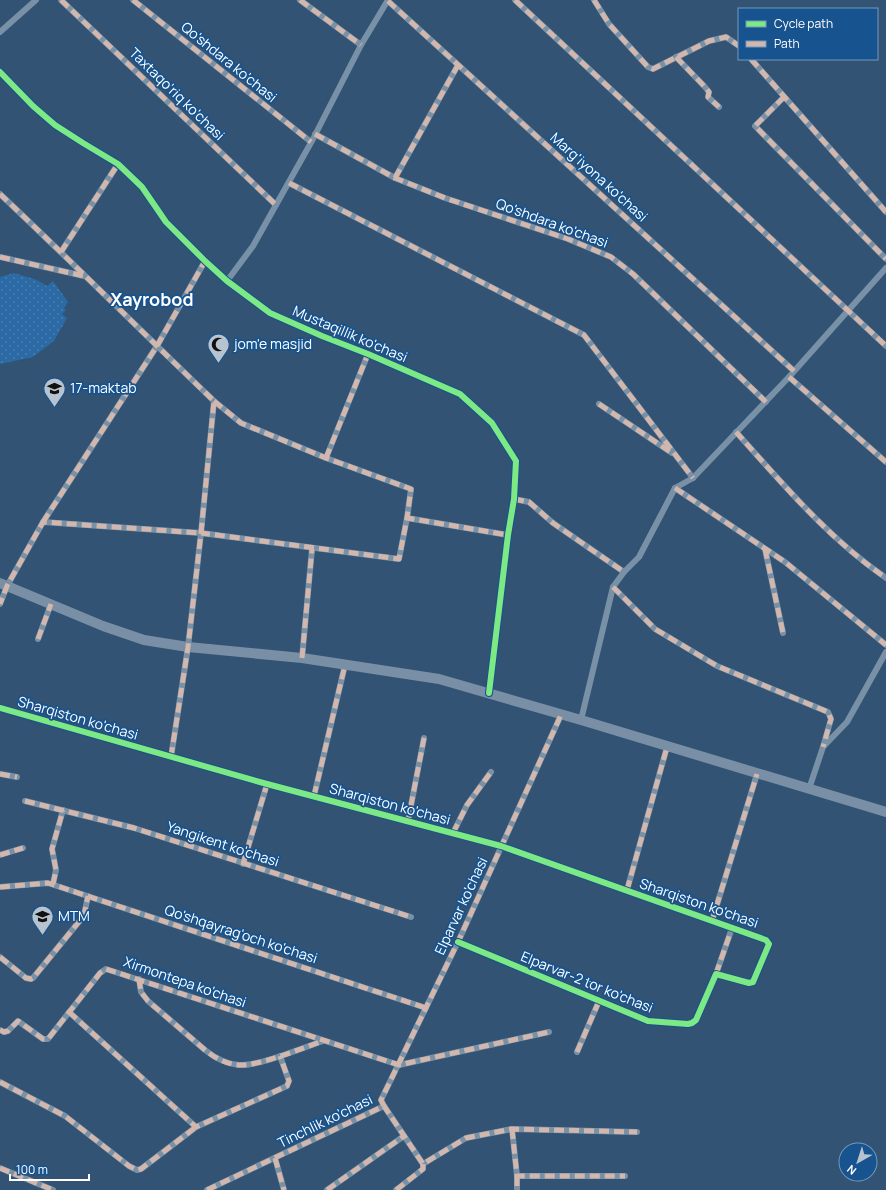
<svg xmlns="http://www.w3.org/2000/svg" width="886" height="1190" font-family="Manrope,sans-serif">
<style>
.grass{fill:url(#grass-dots)}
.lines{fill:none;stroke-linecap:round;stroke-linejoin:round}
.street{stroke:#7991a6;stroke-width:6}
.primary{stroke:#798fa5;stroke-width:10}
.quiet{stroke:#d1b7ad;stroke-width:5;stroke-dasharray:10 5;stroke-linecap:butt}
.cycleway-casing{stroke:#17538e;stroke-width:8}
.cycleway{stroke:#7ce984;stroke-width:6}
.labels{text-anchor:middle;stroke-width:3.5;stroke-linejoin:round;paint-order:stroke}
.street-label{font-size:14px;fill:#fff;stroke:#17538e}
.poi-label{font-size:14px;fill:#fff;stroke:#17538e;text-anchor:start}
.district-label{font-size:18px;font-weight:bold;fill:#fff;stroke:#17538e}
</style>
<defs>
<pattern id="grass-dots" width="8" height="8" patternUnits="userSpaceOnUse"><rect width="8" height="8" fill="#2b6aa5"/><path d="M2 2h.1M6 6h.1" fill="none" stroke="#4b80b2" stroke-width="1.8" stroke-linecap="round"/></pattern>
</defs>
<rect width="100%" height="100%" fill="#325373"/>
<!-- grass -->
<path class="grass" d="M14 273 37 280 47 286 53 281 68 302 64 308 66 310 62 314 67 318 54 341 33 357 0 364V277Z"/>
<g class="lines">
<!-- street -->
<g class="street">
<path d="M61 0 276 205"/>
<path d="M133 0 311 142"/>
<path d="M300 0 361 45"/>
<path d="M515 0 886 346"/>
<path d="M594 0 609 24 648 67 653 69 709 41 726 37 739 46"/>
<path d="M388 1 794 371"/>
<path d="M0 32 36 0"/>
<path d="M676 57 705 87 709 92 708 97 719 107"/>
<path d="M751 59 886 212"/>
<path d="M0 72 33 106 55 125 83 143 118 164 142 187 166 222 205 261 227 281 270 313 322 336 368 354 460 394 492 423 516 461 514 499 508 535 489 693"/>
<path d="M784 97 755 126 886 259"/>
<path d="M315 134 395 178 445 198 568 239 611 257 633 274 766 402"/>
<path d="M395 178 458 65"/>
<path d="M289 183 584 335 693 478"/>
<path d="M0 194C72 262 142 332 214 401L201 533 43 522 7 586 0 604"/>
<path d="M61 252 118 164"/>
<path d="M0 257 84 276"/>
<path d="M227 281 253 246 313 139 361 45 388 0"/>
<path d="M789 377 886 462"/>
<path d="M214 401 241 423 326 458 411 489 407 518"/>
<path d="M599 404 672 453"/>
<path d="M736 432C783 484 828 538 886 578"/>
<path d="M326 458 368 354"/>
<path d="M675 488 785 562 886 645"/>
<path d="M514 499 529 502 553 523 624 572"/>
<path d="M43 522 157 346 205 261"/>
<path d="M765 549 783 633"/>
<path d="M613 587 655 629 717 666 828 712 831 719 823 747"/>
<path d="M38 639 51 604"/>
<path d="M302 658 312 549"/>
<path d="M0 708 267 784 501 846 766 940 769 944 753 982 749 983 716 974 696 1020 692 1023 688 1024 648 1021 458 942"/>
<path d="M581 720 613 587 624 572 639 557 675 488 693 478 789 377 886 268"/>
<path d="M171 757 188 647 201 533 399 559 407 518 508 535"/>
<path d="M0 774 17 777"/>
<path d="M809 789 823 747 847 722 886 652"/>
<path d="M314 796 345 665"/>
<path d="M25 801 134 828 411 917"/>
<path d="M408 821 424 738"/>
<path d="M453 833 467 805 491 772"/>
<path d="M0 855 23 848"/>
<path d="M243 864 267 784"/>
<path d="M53 884 56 870 52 849 63 810"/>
<path d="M0 887 48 883 426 1008"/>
<path d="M627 890 667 747"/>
<path d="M712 921 757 774"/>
<path d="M0 957 26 978 31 979 33 978 82 918 84 915 88 896"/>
<path d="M716 974 732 928"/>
<path d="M139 979 141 992 148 1001 205 1050C215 1058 226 1064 239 1065 260 1066 302 1048 323 1041"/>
<path d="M69 1012 196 1127 287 1086 289 1081 280 1056"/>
<path d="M0 1030 4 1032 8 1031 18 1021 43 1039H48L100 973 106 969 399 1065 549 1032"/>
<path d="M577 1052 599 1001"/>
<path d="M0 1082 65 1116 129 1166 137 1170 141 1169 196 1127"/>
<path d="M384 1106 381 1100 458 942 561 715"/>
<path d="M512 1129 517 1176H625"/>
<path d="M275 1158 284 1190"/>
<path d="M0 1168 53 1190"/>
<path d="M517 1176V1190"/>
<path d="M207 1190 384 1106 423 1164 466 1138 512 1129 637 1132"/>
<path d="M327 1190 404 1136"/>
<path d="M396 1190 423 1169V1164"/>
</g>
<!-- primary -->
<path class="primary" d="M0 583 103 626 144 640 188 647 302 658 439 679 581 720 886 812"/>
<!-- quiet -->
<g class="quiet">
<path d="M61 0 276 205"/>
<path d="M133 0 311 142"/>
<path d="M300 0 361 45"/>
<path d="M515 0 886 346"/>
<path d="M594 0 609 24 648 67 653 69 709 41 726 37 739 46"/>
<path d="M388 1 794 371"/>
<path d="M676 57 705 87 709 92 708 97 719 107"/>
<path d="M751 59 886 212"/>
<path d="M784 97 755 126 886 259"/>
<path d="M315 134 395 178 445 198 568 239 611 257 633 274 766 402"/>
<path d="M395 178 458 65"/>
<path d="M289 183 584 335 693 478"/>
<path d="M0 194C72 262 142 332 214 401L201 533 43 522 7 586 0 604"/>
<path d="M61 252 118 164"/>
<path d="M0 257 84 276"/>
<path d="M789 377 886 462"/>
<path d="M214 401 241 423 326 458 411 489 407 518"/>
<path d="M599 404 672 453"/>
<path d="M736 432C783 484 828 538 886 578"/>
<path d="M326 458 368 354"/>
<path d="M675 488 785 562 886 645"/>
<path d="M514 499 529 502 553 523 624 572"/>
<path d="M43 522 157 346 205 261"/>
<path d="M765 549 783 633"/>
<path d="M613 587 655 629 717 666 828 712 831 719 823 747"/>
<path d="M38 639 51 604"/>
<path d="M302 658 312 549"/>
<path d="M171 757 188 647 201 533 399 559 407 518 508 535"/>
<path d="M0 774 17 777"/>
<path d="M314 796 345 665"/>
<path d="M25 801 134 828 411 917"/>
<path d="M408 821 424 738"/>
<path d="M453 833 467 805 491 772"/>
<path d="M0 855 23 848"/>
<path d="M243 864 267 784"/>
<path d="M53 884 56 870 52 849 63 810"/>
<path d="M0 887 48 883 426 1008"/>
<path d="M627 890 667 747"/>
<path d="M712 921 757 774"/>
<path d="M0 957 26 978 31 979 33 978 82 918 84 915 88 896"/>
<path d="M716 974 732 928"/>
<path d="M139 979 141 992 148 1001 205 1050C215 1058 226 1064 239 1065 260 1066 302 1048 323 1041"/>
<path d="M69 1012 196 1127 287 1086 289 1081 280 1056"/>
<path d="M0 1030 4 1032 8 1031 18 1021 43 1039H48L100 973 106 969 399 1065 549 1032"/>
<path d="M577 1052 599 1001"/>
<path d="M0 1082 65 1116 129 1166 137 1170 141 1169 196 1127"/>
<path d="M384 1106 381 1100 458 942 561 715"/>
<path d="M512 1129 517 1176H625"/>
<path d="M275 1158 284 1190"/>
<path d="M0 1168 53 1190"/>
<path d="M517 1176V1190"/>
<path d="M207 1190 384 1106 423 1164 466 1138 512 1129 637 1132"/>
<path d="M327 1190 404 1136"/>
<path d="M396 1190 423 1169V1164"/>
</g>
<defs>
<g id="cycleway">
<path d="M0 72 33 106 55 125 83 143 118 164 142 187 166 222 205 261 227 281 270 313 322 336 368 354 460 394 492 423 516 461 514 499 508 535 489 693"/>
<path d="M0 708 267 784 501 846 766 940 769 944 753 982 749 983 716 974 696 1020 692 1023 688 1024 648 1021 458 942"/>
</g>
</defs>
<!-- cycleway casing -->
<use href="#cycleway" class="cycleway-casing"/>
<!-- cycleway -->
<use href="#cycleway" class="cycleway"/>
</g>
<!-- icons -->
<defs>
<symbol id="mosque-pin" viewBox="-11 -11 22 30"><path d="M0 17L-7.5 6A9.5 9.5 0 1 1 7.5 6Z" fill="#b7c3ce" stroke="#17538e"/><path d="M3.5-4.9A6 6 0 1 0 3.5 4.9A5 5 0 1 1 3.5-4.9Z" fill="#111"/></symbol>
<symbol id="school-pin" viewBox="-11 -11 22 30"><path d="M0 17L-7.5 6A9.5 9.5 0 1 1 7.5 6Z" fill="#b7c3ce" stroke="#17538e"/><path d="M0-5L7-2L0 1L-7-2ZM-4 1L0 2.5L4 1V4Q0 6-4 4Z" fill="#111"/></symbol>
</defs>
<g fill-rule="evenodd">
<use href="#mosque-pin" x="206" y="332" width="25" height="34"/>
<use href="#school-pin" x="42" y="376" width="25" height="34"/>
<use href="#school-pin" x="30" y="904" width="25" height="34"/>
</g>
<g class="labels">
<!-- street labels -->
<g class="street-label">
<text transform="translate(229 62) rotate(39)" y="5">Qo'shdara ko'chasi</text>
<text transform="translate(177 94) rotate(44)" y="5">Taxtaqo'riq ko'chasi</text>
<text transform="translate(599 177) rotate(42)" y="5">Marg'iyona ko'chasi</text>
<text transform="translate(552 223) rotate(20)" y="5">Qo'shdara ko'chasi</text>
<text transform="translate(350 334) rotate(23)" y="5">Mustaqillik ko'chasi</text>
<text transform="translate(78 718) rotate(16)" y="5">Sharqiston ko'chasi</text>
<text transform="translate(390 804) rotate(15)" y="5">Sharqiston ko'chasi</text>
<text transform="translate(223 844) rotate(18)" y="5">Yangikent ko'chasi</text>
<text transform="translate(699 903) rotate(19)" y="5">Sharqiston ko'chasi</text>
<text transform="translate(461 906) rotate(-65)" y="5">Elparvar ko'chasi</text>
<text transform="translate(241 934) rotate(18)" y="5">Qo'shqayrag'och ko'chasi</text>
<text transform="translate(185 982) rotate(19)" y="5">Xirmontepa ko'chasi</text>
<text transform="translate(587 982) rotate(22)" y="5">Elparvar-2 tor ko'chasi</text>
<text transform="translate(325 1121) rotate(-26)" y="5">Tinchlik ko'chasi</text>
</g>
<!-- poi labels -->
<g class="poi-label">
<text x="234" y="349">jom'e masjid</text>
<text x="70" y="393">17-maktab</text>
<text x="58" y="921">MTM</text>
</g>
<!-- district labels -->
<g class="district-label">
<text x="152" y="306">Xayrobod</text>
</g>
</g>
<!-- legend -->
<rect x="738" y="8" width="140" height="52" fill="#17538e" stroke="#7498bb"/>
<rect x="746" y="21" width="20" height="6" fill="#7ce984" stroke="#7498bb"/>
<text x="774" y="28" font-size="12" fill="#ffffff">Cycle path</text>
<rect x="746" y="41" width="20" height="6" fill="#d1b7ad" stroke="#7498bb"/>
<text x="774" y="48" font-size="12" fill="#ffffff">Path</text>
<!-- north arrow -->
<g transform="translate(858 1162) rotate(219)"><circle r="19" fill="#17538e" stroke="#7498bb"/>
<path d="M0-3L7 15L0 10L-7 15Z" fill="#b7c3ce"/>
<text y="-6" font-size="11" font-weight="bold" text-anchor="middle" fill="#ffffff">N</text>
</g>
<!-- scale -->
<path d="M10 1174v6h79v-6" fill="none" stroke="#ffffff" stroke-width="2"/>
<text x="16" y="1174" font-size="12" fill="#ffffff" stroke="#17538e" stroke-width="3" paint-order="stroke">100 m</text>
</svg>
